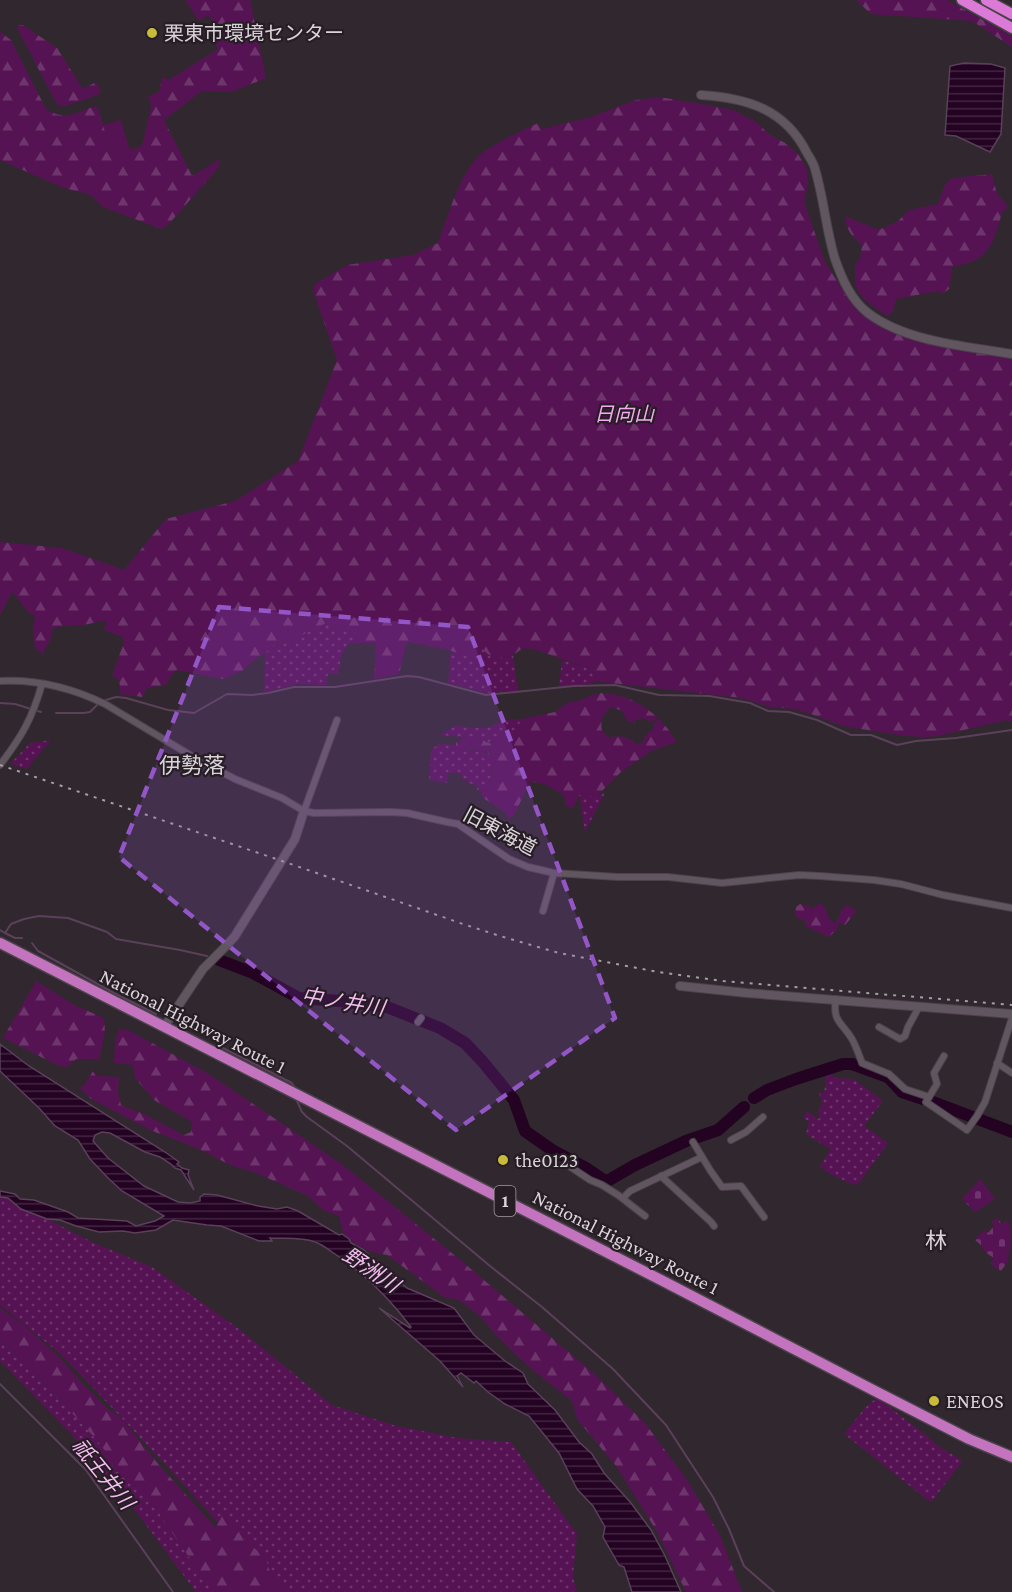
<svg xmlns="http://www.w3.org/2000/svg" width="1012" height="1592" font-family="'Crimson Pro','Noto Sans JP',serif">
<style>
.grass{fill:url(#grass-dots)}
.forest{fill:url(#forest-firs)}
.cemetery{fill:url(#cemetery-stones)}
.pitch{fill:#561354}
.water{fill:url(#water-rules);stroke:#5a4159;stroke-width:1.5}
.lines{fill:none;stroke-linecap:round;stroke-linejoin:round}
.stream{stroke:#5a4159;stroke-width:2}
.river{stroke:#230222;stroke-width:12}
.minor-casing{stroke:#4a4349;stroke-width:8}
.tertiary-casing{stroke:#4a4349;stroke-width:10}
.trunk-casing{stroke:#4a4349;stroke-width:13}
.motorway-casing{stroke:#4a4349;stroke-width:13}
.minor{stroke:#615660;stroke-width:6}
.tertiary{stroke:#615660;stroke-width:8}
.trunk{stroke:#c474bf;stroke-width:10}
.motorway{stroke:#dc7bd7;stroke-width:10}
.rail{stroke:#a59ea4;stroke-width:2;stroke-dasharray:3 6;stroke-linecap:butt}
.marked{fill:#9356c6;fill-opacity:0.2;stroke:#9356c6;stroke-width:4.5;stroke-dasharray:12 8;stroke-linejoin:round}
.poi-dot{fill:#caba3a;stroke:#261d25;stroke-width:2}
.labels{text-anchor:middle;stroke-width:4.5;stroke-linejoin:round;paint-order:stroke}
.shield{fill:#261d25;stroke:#a49da3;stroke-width:1.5}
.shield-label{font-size:18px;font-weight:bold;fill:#dad4d9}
.poi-label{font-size:20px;fill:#dad4d9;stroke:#261d25;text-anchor:start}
.park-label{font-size:20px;font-style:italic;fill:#f5a9f0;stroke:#261d25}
.street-label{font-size:20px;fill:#dad4d9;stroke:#261d25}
.water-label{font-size:21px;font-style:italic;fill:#f5bcf1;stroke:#261d25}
.quarter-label{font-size:22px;fill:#dad4d9;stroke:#261d25}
</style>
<defs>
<pattern id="grass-dots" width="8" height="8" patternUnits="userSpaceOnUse" patternTransform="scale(1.5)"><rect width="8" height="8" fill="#561354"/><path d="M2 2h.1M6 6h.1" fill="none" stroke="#6e346c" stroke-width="1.8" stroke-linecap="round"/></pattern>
<pattern id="forest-firs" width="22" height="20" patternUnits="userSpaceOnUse" patternTransform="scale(1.5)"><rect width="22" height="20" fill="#561354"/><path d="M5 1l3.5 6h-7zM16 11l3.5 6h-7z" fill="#6e346c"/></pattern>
<pattern id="cemetery-stones" width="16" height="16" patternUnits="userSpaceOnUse" patternTransform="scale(1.5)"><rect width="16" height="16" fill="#561354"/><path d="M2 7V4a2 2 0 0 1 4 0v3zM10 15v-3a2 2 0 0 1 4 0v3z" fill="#6e346c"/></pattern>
<pattern id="water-rules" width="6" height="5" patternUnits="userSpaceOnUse" patternTransform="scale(1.5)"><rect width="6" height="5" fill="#230222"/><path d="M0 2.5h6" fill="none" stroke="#422642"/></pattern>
</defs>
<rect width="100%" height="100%" fill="#30272f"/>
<!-- grass -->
<g class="grass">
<path d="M328 622 355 629 358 643 348 644 341 657 338 674H328L326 685 297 684 264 692 265 653 275 644 288 642Z"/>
<path d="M482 648 504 658 513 655 518 691 487 693 448 683 451 651 460 654Z"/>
<path d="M562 660 592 669 594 681 592 684 559 687Z"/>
<path d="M522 719 515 732C504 737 493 747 482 739L440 735 455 726 481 728 490 727 504 720Z"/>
<path d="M51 740 27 769 10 764 30 743Z"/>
<path d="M439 744 456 745V749L489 753 493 764 492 783 481 791 477 790V785L468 783 467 779H462V774L460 773H448L447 783 429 780 431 750Z"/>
<path d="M605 793 585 832 579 795 597 796Z"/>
<path d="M827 1072 836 1078 854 1079 883 1101 864 1126 888 1143 859 1183 854 1185 832 1175 820 1167 830 1149 806 1134 809 1122 803 1117 807 1111 818 1119 820 1118 818 1111C824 1104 822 1098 818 1092L824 1093Z"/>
<path d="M0 1197 8 1198 21 1209 47 1219 94 1243 152 1267 239 1329 332 1405 393 1425 457 1438 511 1442 577 1534 573 1577 577 1592H294C279 1586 268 1574 266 1558L245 1540 226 1514 219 1517 218 1523 164 1463 82 1376 58 1352 0 1305Z"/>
<path d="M0 1340 62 1402 95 1438 129 1480 152 1503 213 1592H196L123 1494 73 1436 0 1361Z"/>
<path d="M878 1398 918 1429 941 1448 962 1460V1462L932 1501H929L844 1434C852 1425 868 1401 878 1398Z"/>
</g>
<!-- forest -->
<g class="forest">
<path d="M185 0H250L266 78 232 92 202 91 164 120 192 176 220 159 218 168 168 225 161 229 103 207 91 195 61 187 0 160V32L11 40 46 109C64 121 76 113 95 106L98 108 114 160 132 154 131 150 142 146 151 107 150 101 148 96 159 92 162 78 170 79 218 49 213 40 221 35 208 15 199 21Z"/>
<path d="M856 0H947L1012 36V47L972 21 871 14Z"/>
<path d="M19 25H23L57 48 83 89 94 83 97 84 101 91 98 95 65 106 58 105 55 101 17 28Z"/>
<path d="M659 97 702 104 733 110 755 121 769 134 785 143 798 154 807 169 808 184 804 202 825 262 849 300 862 314 878 326 896 334 912 339 933 345 1012 358V722L1007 720 942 735 926 737 904 736 843 726 811 714 795 709 770 707 742 698 594 681 592 669 533 649C532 649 524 648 523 649 519 650 517 653 514 654 502 660 490 659 482 648L469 655 460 654 449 650 407 642 399 674 374 679 376 643H358L355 629 340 632 328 622 288 642 275 644 265 653 255 659 242 671 223 679 176 670 165 685 147 688 142 697 120 694C120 685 121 679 112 676L124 642 122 637 104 630 107 621C98 621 91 624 82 625 71 626 62 624 52 630L50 641 44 650V654L35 649 33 629 35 616C25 613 20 599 12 592L0 615V542L62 548 124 570 166 519 235 501 298 461 337 360 313 290 315 284 347 265 413 255 438 243C447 219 459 176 477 158 489 145 522 131 538 123L542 129 591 117 636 100Z"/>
<path d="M992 174 997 194 1005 202 1008 209 1003 210C997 228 994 251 975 260 968 264 959 265 952 267L949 289 942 294 939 291 896 299 893 311 888 316C878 310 863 301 857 289 854 282 855 271 855 264L860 259 862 245C852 237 845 228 845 216L879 230 898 221 909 210 938 204 944 186 952 178Z"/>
<path d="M601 693C624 694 642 703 658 718L652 722 642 718 636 720 634 723 627 721 622 711 612 707C602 714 600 720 602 731L610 738C618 734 630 737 636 744L642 743 646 735 654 728 653 724 659 719 668 729 677 742 653 750 622 771 597 796 579 795 573 808 565 806V800L563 794 542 783 530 782 514 815 509 819 504 811 483 798 481 791 492 782C493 772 494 762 488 752L456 749V742H461L462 737 482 739 486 742 491 743 515 732 522 719 555 712 567 703 581 700 592 695Z"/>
<path d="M820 903 825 907 829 919 835 923 838 919 841 909H844L845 904 857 911 845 925 839 923 837 929 829 937 805 926V920L797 918 795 914 796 907 800 904 812 908Z"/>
<path d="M36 981 74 1005 104 1018 105 1032 99 1059H76L67 1067 59 1066 3 1038Z"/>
<path d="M119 1029 130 1031 209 1074 343 1165 458 1258 592 1372 645 1423 687 1480 720 1535 742 1592H686L656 1530 616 1466 577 1419 572 1401 529 1367 496 1335 480 1316 459 1300 444 1297 387 1255 372 1252 358 1246 343 1233 339 1216 324 1211 308 1196 254 1172 232 1166 199 1149 150 1130 91 1099 79 1087 84 1086 93 1071 98 1076 119 1077 118 1092 121 1105 144 1114 184 1135 191 1132 192 1122 154 1100 135 1078 133 1065 114 1063 115 1041Z"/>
<path d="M0 1308 26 1327 59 1357 84 1385 109 1410 122 1419 159 1465 216 1528 219 1517 226 1513 245 1540 266 1558C268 1574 279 1586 294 1592H213L152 1503 129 1480 95 1438 62 1402 0 1340Z"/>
</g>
<!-- cemetery -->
<g class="cemetery">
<path d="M980 1179 995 1199 975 1212 962 1199Z"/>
<path d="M997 1218 1002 1224 1008 1220C1012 1230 1012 1249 1007 1259L1009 1260 1001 1271 990 1264 994 1258 986 1253 982 1248V1246L975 1240 984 1230 988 1233 994 1226 991 1222Z"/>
</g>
<!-- pitch -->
<path class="pitch" d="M121 120 128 144 133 155 114 160 103 125Z"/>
<!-- water -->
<g class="water">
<path d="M964 63 991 64 1005 68 1001 134 990 152 956 136 945 135 950 66Z"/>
<path d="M0 1044 29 1066 165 1152 179 1162 177 1164 182 1168 189 1170 188 1175 194 1190 181 1170 175 1168 171 1164 160 1157 145 1152 110 1133 102 1132 95 1135 93 1141 108 1158 144 1186 178 1202 190 1203 200 1201V1197L204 1194 217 1195 258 1206 277 1209 287 1207 298 1211 339 1235 342 1234 349 1239 351 1243 364 1250 388 1273 407 1288 454 1308 474 1335 505 1361 523 1373 528 1384 555 1410 579 1442 592 1454 604 1473 631 1503 651 1530 665 1556 681 1592H632L624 1567 619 1565 603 1537 605 1527 593 1506 577 1489 559 1453 529 1416 505 1404 488 1392 476 1381 474 1383 461 1373 457 1376 463 1387 440 1361 379 1308 410 1328 411 1327C390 1299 365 1274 335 1254 329 1250 322 1244 315 1242 301 1237 286 1239 270 1238L272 1241H259L221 1226 207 1225 173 1220 156 1230 135 1233 123 1231 99 1232 76 1226 60 1220 47 1219 21 1209 8 1198 0 1197V1191L15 1194 20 1199 34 1200 68 1212 78 1218 127 1221 136 1226 155 1221 164 1216 122 1191 109 1179 90 1159 78 1140 55 1126 39 1108 0 1071Z"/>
</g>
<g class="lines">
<!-- stream -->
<g class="stream">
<path d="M106 700 116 697 126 698 168 710 194 713 227 694 252 695 268 693 294 687H335L407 676 419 677 486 695 574 686 615 685 659 695 709 696 750 703 768 711 789 712 817 720 851 735H871L897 745 916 741 956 738 1012 730"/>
<path d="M0 703 15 704 31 709"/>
<path d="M38 711 41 712"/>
<path d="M56 713H84L90 712 98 704"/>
<path d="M0 930 5 933 11 924 24 919 39 916 68 918 107 932 116 939 180 950 207 956"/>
<path d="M5 933 15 938H22"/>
<path d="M32 943 38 951 114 993 156 1014"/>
<path d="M223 1048 292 1083 294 1086"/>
<path d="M297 1101 302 1112 307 1117 347 1146 490 1266 542 1307 613 1369 666 1425 713 1497 729 1529 744 1566 774 1592"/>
<path d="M0 1384 86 1470 173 1592"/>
</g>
<!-- river -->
<g class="river">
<path d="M219 960 253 973 299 998 340 1001 387 1007 440 1028 465 1043 483 1062 514 1100 525 1131 552 1150 586 1168 605 1181 609 1180 635 1165 686 1141 718 1130 744 1107"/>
<path d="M754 1098 767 1090 796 1079 843 1064H852L888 1077 902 1092 923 1099"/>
<path d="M933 1102 1012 1132"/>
</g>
<defs>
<g id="minor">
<path d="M0 681C36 679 72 688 105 704L200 761 235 779 282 798 304 811 314 813 390 812 407 813 447 822 458 824 465 829 509 859 528 867 554 873 618 877H668L722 883 799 875 820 876 874 880 901 884 943 895 1012 908"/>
<path d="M0 765C22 736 32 719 42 684"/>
<path d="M304 811 337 720"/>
<path d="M543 911 554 873"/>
<path d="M836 999C832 1022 842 1022 852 1039 856 1046 859 1055 862 1063L889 1074 905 1089 929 1097"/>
<path d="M418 1022 421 1018"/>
<path d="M879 1027 900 1039 905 1036 908 1027 919 1007"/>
<path d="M944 1056 934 1073 937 1084 926 1102 967 1130 977 1116 985 1102 1012 1018"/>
<path d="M997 1063 1012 1073"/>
<path d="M731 1140 746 1132 763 1117"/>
<path d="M693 1142 710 1170 722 1187 741 1186 764 1217"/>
<path d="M566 1164 590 1180 602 1185 618 1195 645 1216"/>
<path d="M661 1176 711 1222 714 1226"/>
<path d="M623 1198 630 1191 702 1157"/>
</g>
<g id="tertiary">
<path d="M701 95C747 98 785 109 807 153 810 158 814 164 815 169 824 199 826 230 835 259 842 279 851 300 868 313 906 342 966 346 1012 354"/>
<path d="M680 986 747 993 1012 1014"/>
<path d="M164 1027 203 969 226 946 235 936 295 839 304 811"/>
</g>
<path id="trunk" d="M0 943 661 1280 873 1390 969 1439 1012 1457"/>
<g id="motorway">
<path d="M962 0 1012 28"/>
<path d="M986 0 1012 14"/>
</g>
</defs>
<!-- minor casing -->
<use href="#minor" class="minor-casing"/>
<!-- tertiary casing -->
<use href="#tertiary" class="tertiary-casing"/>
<!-- trunk casing -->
<use href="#trunk" class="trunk-casing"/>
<!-- motorway casing -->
<use href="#motorway" class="motorway-casing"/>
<!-- minor -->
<use href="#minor" class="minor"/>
<!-- tertiary -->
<use href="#tertiary" class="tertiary"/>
<!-- trunk -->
<use href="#trunk" class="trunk"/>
<!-- motorway -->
<use href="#motorway" class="motorway"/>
<!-- rail -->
<path class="rail" d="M0 765 282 861 463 924 500 936 559 953 658 972 723 981 1012 1005"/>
</g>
<!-- marked area -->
<path class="marked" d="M219 607 468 627 615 1018 456 1130 119 857Z"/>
<!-- markers -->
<g class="poi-dot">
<circle cx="152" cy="33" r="6"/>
<circle cx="503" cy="1160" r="6"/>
<circle cx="934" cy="1401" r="6"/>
</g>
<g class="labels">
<!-- shield labels -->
<rect class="shield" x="494.5" y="1186" width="21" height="30" rx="4.5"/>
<g class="shield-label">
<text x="505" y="1207">1</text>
</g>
<!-- poi labels -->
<g class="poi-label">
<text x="164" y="40">栗東市環境センター</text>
<text x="515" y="1167">the0123</text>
<text x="946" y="1408">ENEOS</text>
</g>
<!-- park labels -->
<g class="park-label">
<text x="624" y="421">日向山</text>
</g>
<!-- street labels -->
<g class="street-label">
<text transform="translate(500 831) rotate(28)" y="7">旧東海道</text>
<text transform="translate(193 1021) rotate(27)" y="7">National Highway Route 1</text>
<text transform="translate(626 1242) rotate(27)" y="7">National Highway Route 1</text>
</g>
<!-- water labels -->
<g class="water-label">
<text transform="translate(343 1002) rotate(9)" y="7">中ノ井川</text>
<text transform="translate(371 1270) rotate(34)" y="7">野洲川</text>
<text transform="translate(103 1474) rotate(51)" y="7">祇王井川</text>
</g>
<!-- quarter labels -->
<g class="quarter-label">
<text x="192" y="773">伊勢落</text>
<text x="936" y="1248">林</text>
</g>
</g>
</svg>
